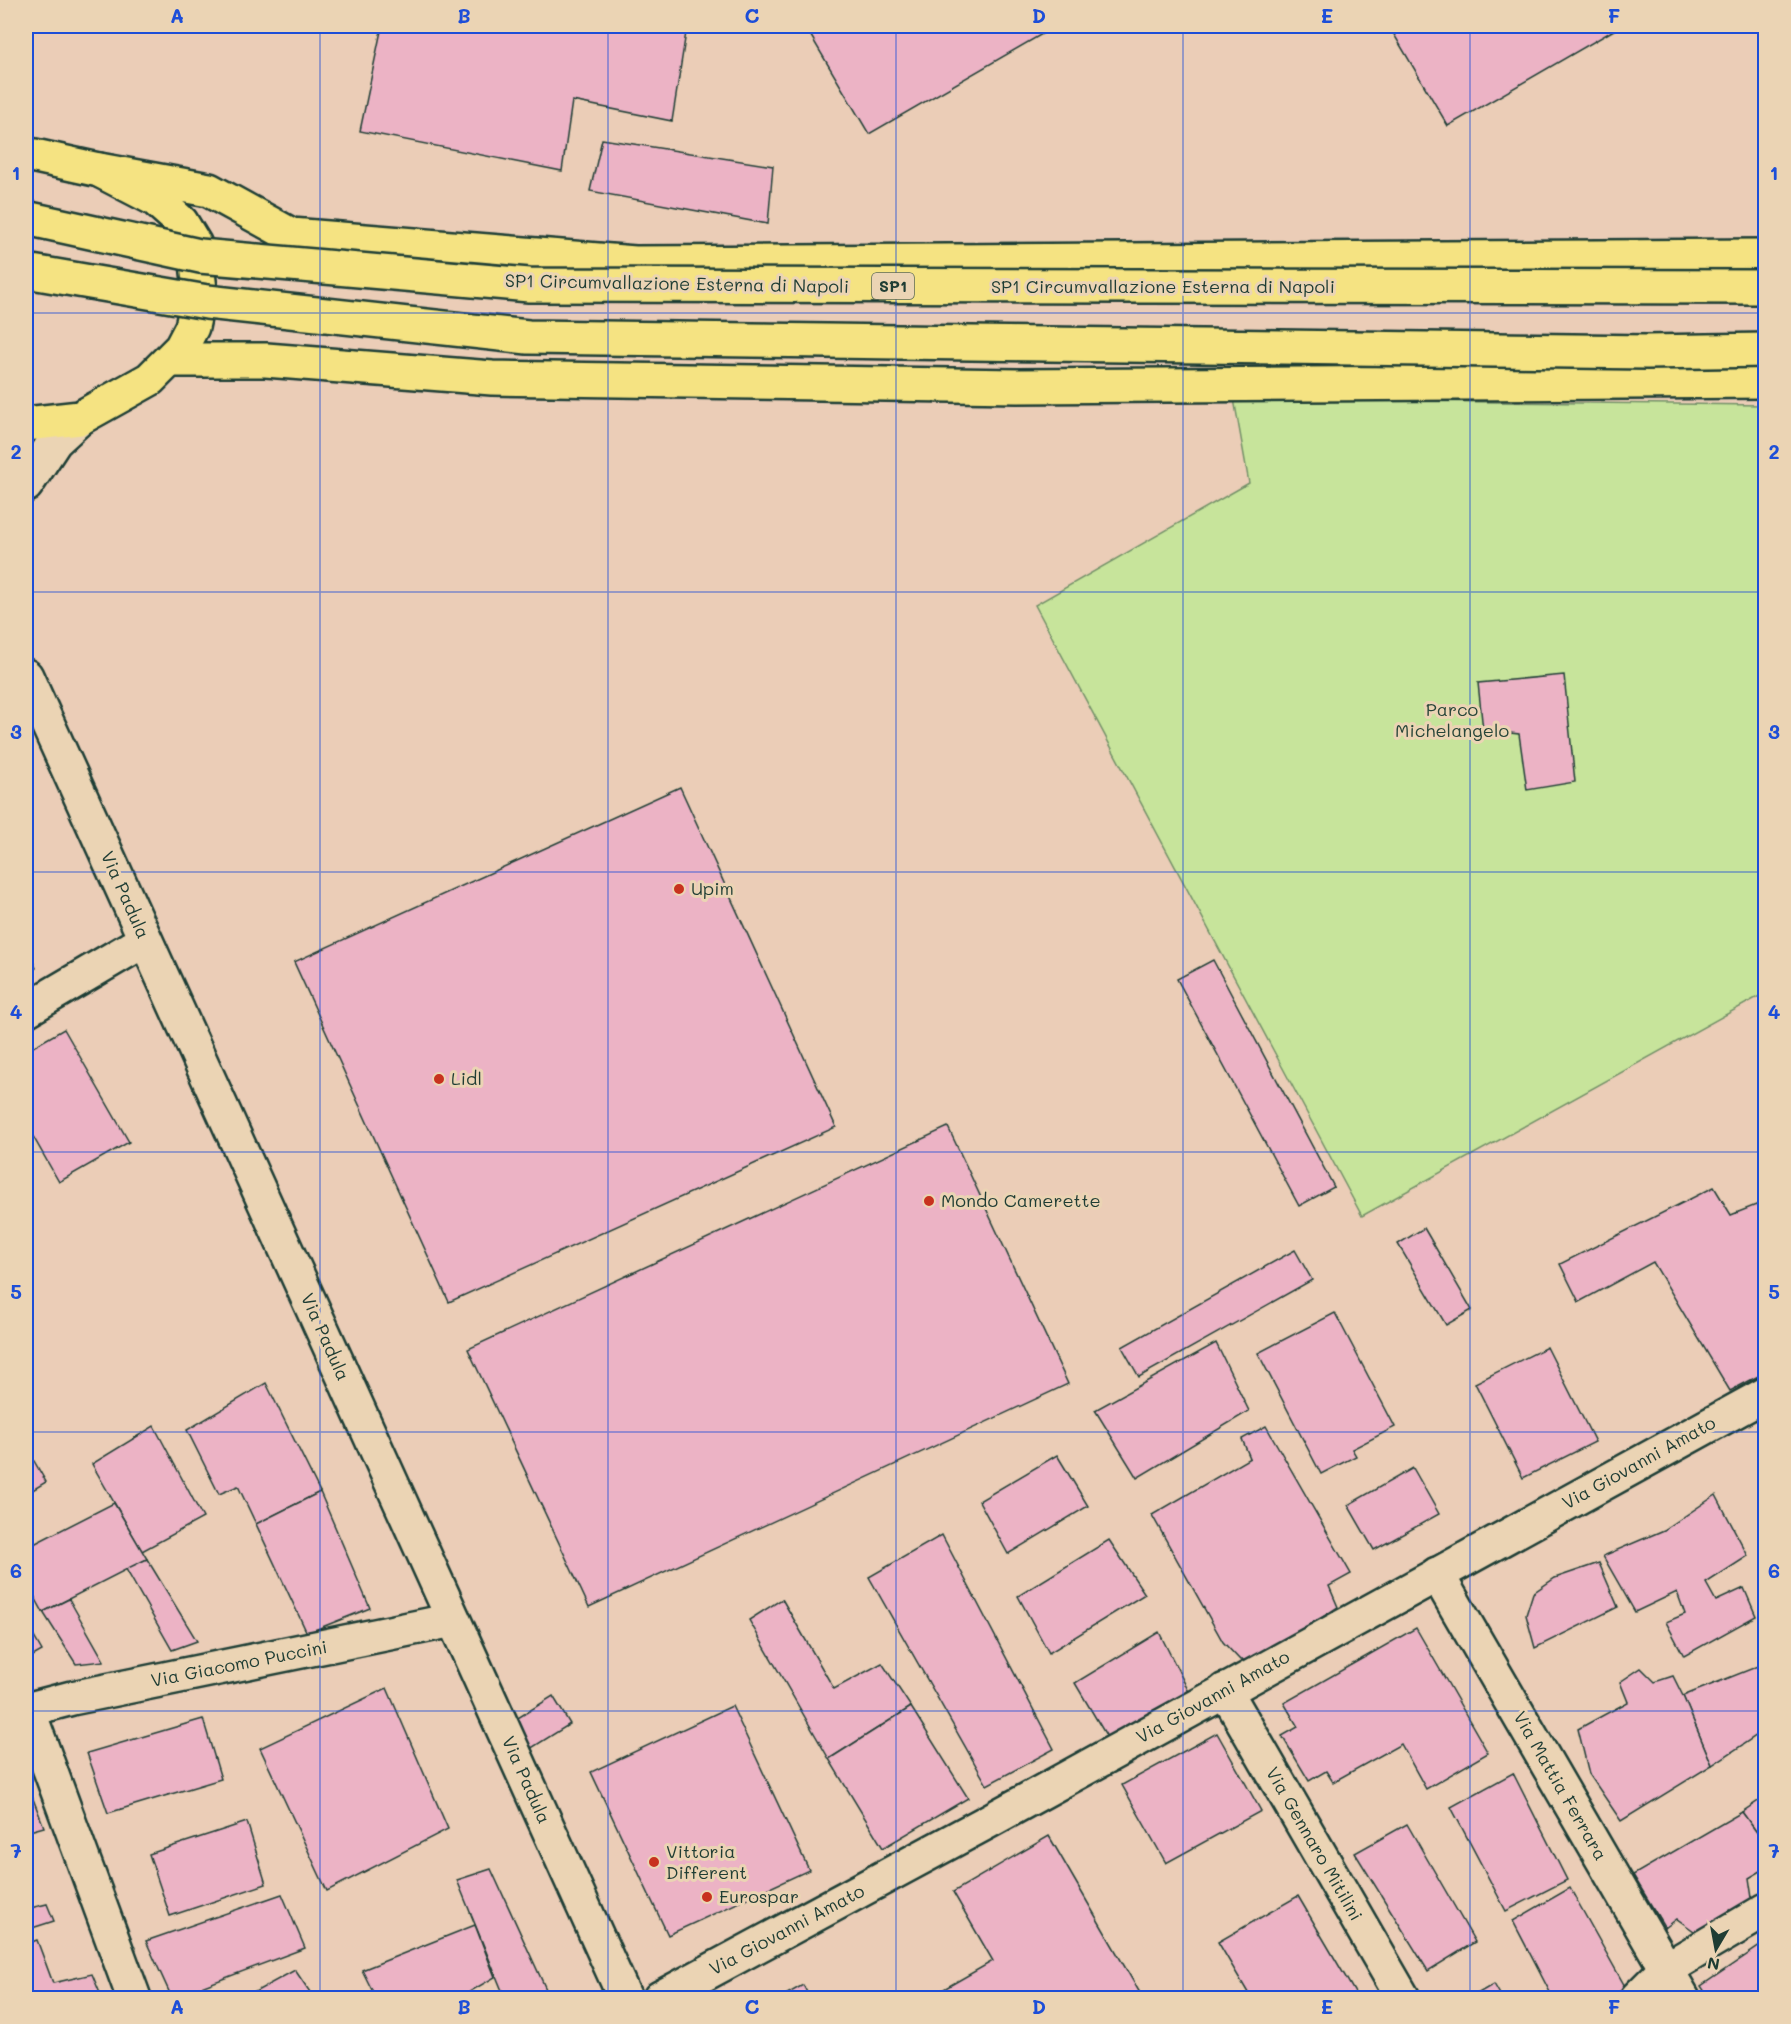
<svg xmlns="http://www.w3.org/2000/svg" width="1791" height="2024" font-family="Mali,sans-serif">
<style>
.green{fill:#c7e49b;stroke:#739068;stroke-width:1.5}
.building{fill:#ecb3c5;stroke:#1f3d34;stroke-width:1.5}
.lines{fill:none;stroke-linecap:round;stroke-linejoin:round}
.minor-casing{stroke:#1f3d34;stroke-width:38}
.primary-casing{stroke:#1f3d34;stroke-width:38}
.minor{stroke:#ebd4b4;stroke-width:33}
.primary{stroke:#f5e382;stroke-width:33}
.trunk-bridge-casing{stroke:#1f3d34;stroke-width:38;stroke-linecap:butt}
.trunk-bridge{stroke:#f5e382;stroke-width:33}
.grid{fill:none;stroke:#1d4ed8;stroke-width:1.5;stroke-opacity:0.55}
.poi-dot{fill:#c8321e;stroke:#ebd4b4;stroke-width:2}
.labels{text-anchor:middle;stroke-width:6;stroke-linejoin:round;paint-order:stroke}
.shield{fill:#ebd4b4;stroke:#5c6a5a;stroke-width:1.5}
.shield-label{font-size:16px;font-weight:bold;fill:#1f3d34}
.street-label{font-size:18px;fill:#1f3d34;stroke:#ebd4b4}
.park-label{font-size:18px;fill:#274539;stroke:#ebd4b4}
.poi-label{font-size:18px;fill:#1f3d34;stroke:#ebd4b4;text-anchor:start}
.neatline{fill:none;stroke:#1d4ed8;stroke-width:2}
.grid-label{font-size:20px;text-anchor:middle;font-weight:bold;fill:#1d4ed8}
</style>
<rect width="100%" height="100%" fill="#ebcdb7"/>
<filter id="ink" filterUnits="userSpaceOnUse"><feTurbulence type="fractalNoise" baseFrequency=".0167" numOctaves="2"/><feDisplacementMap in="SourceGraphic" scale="12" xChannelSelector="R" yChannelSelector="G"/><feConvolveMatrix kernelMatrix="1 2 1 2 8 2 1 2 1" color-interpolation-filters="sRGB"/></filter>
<g filter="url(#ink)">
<!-- green -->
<path class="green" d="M1234 399 1765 405V993L1362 1216 1035 605 1249 483Z"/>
<!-- building -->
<g class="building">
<path d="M382 26H687L672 121 572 101 562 171 360 131Z"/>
<path d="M805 26H1056L869 134Z"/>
<path d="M1389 26H1621L1448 126Z"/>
<path d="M602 139 773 166 768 224 590 191Z"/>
<path d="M1564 675 1575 782 1527 790 1519 734 1483 730 1478 683Z"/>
<path d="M680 787 836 1127 449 1302 294 962Z"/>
<path d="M26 948 36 968 26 974Z"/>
<path d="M1213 960 1334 1187 1299 1206 1177 979Z"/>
<path d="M64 1029 129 1142 59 1182 26 1124V1051Z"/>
<path d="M948 1127 1068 1384 589 1607 468 1349Z"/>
<path d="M1714 1187 1731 1215 1766 1201V1372L1730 1391 1653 1262 1579 1302 1560 1264Z"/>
<path d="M1424 1228 1472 1310 1446 1325 1398 1244Z"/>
<path d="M1295 1250 1312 1280 1139 1377 1122 1347Z"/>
<path d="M1335 1313 1395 1427 1352 1449 1356 1456 1321 1474 1258 1353Z"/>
<path d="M1216 1343 1249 1411 1137 1478 1095 1410Z"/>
<path d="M1547 1347 1595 1442 1523 1478 1475 1383Z"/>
<path d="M266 1383 320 1492 256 1524 238 1486 219 1494 187 1430Z"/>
<path d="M154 1426 203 1518 142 1551 92 1464Z"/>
<path d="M1266 1426 1351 1574 1329 1586 1338 1607 1258 1660H1240L1223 1642 1152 1515 1250 1458 1242 1439Z"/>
<path d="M26 1447 46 1482 26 1494Z"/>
<path d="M1057 1455 1088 1506 1008 1554 979 1501Z"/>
<path d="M1413 1468 1439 1514 1374 1550 1348 1505Z"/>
<path d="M320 1492 370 1608 307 1633 256 1524Z"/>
<path d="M1716 1495 1748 1556 1706 1583 1716 1601 1744 1588 1756 1616 1684 1656 1666 1622 1685 1614 1677 1592 1635 1612 1603 1556 1664 1530Z"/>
<path d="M114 1503 147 1559 43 1612 26 1581V1548Z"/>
<path d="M942 1535 1054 1749 987 1785 869 1577Z"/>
<path d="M1109 1540 1145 1594 1049 1653 1018 1596Z"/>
<path d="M147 1559 197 1641 172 1650 126 1569Z"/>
<path d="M1599 1563 1618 1607 1535 1648 1526 1615 1533 1593 1555 1578Z"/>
<path d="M69 1599 104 1661 76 1664 43 1612Z"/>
<path d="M782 1599 834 1689 882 1663 911 1707 829 1759 749 1620Z"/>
<path d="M26 1623 42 1651 26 1660Z"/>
<path d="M1416 1628 1488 1753 1426 1789 1401 1744 1333 1782 1326 1771 1309 1781 1282 1736 1298 1727 1284 1703Z"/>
<path d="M1159 1632 1189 1692 1107 1737 1075 1683Z"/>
<path d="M1766 1663V1729L1712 1765 1683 1696Z"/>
<path d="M1641 1668 1655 1682 1673 1676 1683 1696 1712 1765 1621 1821 1589 1774 1578 1729 1628 1702 1620 1682Z"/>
<path d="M387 1688 448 1829 327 1891 260 1748Z"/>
<path d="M553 1696 570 1724 530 1749 513 1721Z"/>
<path d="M732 1706 809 1870 668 1935 591 1772Z"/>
<path d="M911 1707 968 1798 883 1848 829 1759Z"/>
<path d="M203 1719 221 1779 108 1813 87 1753Z"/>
<path d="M1217 1733 1261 1811 1166 1863 1122 1785Z"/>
<path d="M1513 1773 1567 1880 1506 1911 1451 1807Z"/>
<path d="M26 1781 44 1827 26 1832Z"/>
<path d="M1766 1796V1845L1742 1812Z"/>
<path d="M1742 1812 1766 1845V1868L1749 1878 1752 1898 1712 1928 1694 1931 1677 1919 1665 1928 1633 1875Z"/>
<path d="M247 1822 266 1884 170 1916 149 1854Z"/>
<path d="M1407 1824 1475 1942 1428 1971 1355 1853Z"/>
<path d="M1049 1836 1140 1993 1131 1998H928L993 1961 953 1892Z"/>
<path d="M491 1869 550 1998H505L457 1880Z"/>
<path d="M1570 1888 1627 1990 1615 1998H1553L1513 1921Z"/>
<path d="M282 1894 305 1948 172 1998 146 1941Z"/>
<path d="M1298 1896 1358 1998H1251L1218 1942Z"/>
<path d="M47 1904 54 1921 26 1930V1909Z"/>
<path d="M475 1925 495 1977 459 1998H376L362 1970Z"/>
<path d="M37 1940 53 1983 92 1974 102 1998H26V1944Z"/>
<path d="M1766 1942V1998H1709L1701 1986Z"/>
<path d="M295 1970 314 1998H244Z"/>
<path d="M1494 1984 1502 1998H1470Z"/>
<path d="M803 1985 810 1998H780Z"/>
</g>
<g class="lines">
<defs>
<g id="minor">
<path d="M26 485 55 441 80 418"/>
<path d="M26 676 625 1998"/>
<path d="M26 1010 145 940"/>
<path d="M1437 1574 1683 1998"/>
<path d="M1225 1690 1403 1998"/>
<path d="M26 1710 72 1698 453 1620"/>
<path d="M28 1710 134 1998"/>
<path d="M660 1998 989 1821 1766 1394"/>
<path d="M1637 1998 1666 1969 1766 1910"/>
</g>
<g id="primary">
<path d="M26 154 99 170 155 199 181 222 195 245 200 290 192 327 181 348 150 379 80 418 26 424"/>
<path d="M99 170 209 190 291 235 635 263 1766 256"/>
<path d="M170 360H266L492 378 1017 386 1766 381"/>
</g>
</defs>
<!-- minor casing -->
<use href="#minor" class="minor-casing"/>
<!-- primary casing -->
<use href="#primary" class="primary-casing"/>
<!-- minor -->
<use href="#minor" class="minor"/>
<!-- primary -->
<use href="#primary" class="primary"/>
<defs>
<g id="trunk-bridge">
<path d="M26 218 200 256 529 285 1766 287"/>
<path d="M26 271 207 302 528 337 1647 352 1766 350"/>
</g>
</defs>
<!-- trunk-bridge casing -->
<use href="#trunk-bridge" class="trunk-bridge-casing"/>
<!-- trunk-bridge -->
<use href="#trunk-bridge" class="trunk-bridge"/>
</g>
</g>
<!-- grid -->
<path class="grid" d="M320 26V1998M608 26V1998M896 26V1998M1183 26V1998M1470 26V1998M26 313H1766M26 592H1766M26 872H1766M26 1152H1766M26 1432H1766M26 1711H1766"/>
<!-- markers -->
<g class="poi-dot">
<circle cx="679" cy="889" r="6"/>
<circle cx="439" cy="1079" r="6"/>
<circle cx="929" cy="1201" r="6"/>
<circle cx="654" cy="1862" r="6"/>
<circle cx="707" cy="1897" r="6"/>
</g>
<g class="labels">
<!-- shield labels -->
<rect class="shield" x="872" y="273" width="42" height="26" rx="4.5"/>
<g class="shield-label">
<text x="893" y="292">SP1</text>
</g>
<!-- street labels -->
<g class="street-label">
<text transform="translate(677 284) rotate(1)" y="6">SP1 Circumvallazione Esterna di Napoli</text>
<text x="1163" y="293">SP1 Circumvallazione Esterna di Napoli</text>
<text transform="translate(125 895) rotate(66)" y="6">Via Padula</text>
<text transform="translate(325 1337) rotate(66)" y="6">Via Padula</text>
<text transform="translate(1639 1463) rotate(-29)" y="6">Via Giovanni Amato</text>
<text transform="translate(239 1664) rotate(-11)" y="6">Via Giacomo Puccini</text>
<text transform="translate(1213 1697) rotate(-29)" y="6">Via Giovanni Amato</text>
<text transform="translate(526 1780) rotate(66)" y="6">Via Padula</text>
<text transform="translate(1560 1786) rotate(60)" y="6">Via Mattia Ferrara</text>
<text transform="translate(1314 1844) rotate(60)" y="6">Via Gennaro Mitilini</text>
<text transform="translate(787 1930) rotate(-28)" y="6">Via Giovanni Amato</text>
</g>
<!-- park labels -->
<g class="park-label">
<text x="1452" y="716">Parco<tspan x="1452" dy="21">Michelangelo</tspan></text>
</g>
<!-- poi labels -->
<g class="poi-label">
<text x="691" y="895">Upim</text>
<text x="451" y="1085">Lidl</text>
<text x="941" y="1207">Mondo Camerette</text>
<text x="666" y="1858">Vittoria<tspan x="666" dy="21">Different</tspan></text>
<text x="719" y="1903">Eurospar</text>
</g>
</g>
<!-- margin -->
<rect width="1791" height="2024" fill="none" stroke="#ebd4b4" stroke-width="66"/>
<!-- north arrow -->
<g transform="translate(1716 1949) rotate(190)" stroke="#ebd4b4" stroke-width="4.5" paint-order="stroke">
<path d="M0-4.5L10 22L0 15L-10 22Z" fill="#1f3d34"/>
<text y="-9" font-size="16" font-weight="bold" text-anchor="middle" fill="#1f3d34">N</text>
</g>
<rect x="33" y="33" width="1725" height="1958" class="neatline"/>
<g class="grid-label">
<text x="177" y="23">A</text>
<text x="464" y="23">B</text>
<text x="752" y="23">C</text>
<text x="1039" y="23">D</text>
<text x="1327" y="23">E</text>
<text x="1614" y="23">F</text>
<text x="16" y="180">1</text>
<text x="1774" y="180">1</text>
<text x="16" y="459">2</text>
<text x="1774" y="459">2</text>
<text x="16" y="739">3</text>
<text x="1774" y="739">3</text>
<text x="16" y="1019">4</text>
<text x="1774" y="1019">4</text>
<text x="16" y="1299">5</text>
<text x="1774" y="1299">5</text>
<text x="16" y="1578">6</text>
<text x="1774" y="1578">6</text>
<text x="16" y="1858">7</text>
<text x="1774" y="1858">7</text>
<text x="177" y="2014">A</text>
<text x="464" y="2014">B</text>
<text x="752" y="2014">C</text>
<text x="1039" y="2014">D</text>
<text x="1327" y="2014">E</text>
<text x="1614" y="2014">F</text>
</g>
</svg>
